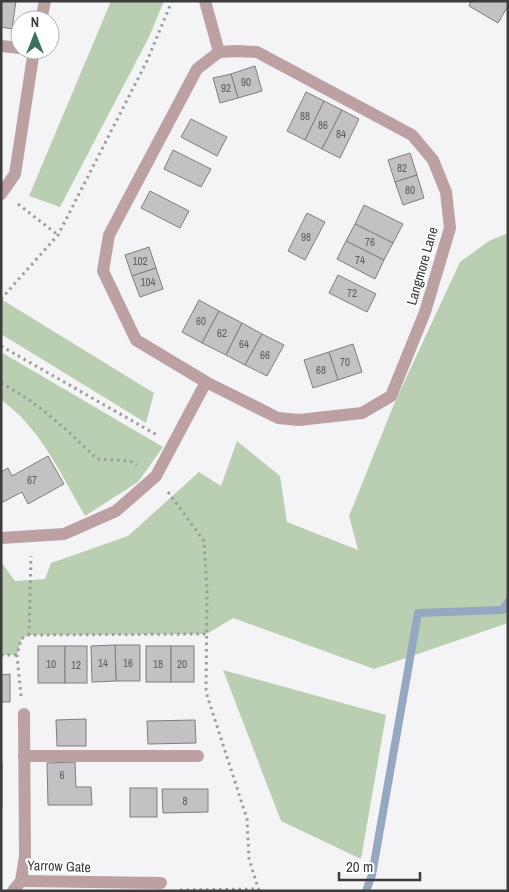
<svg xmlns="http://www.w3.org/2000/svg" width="509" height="892" font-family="'Archivo Narrow',sans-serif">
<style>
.green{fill:#bacfb2}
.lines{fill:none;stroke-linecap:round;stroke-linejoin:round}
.stream{stroke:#94a8c1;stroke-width:8}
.building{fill:#c3c1c3;stroke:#7f7e7f}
.path{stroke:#9d9d9e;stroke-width:3;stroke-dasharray:2.5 4;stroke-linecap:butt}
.lane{stroke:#bca0a2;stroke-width:12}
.street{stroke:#bca0a2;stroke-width:12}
.labels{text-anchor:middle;stroke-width:4.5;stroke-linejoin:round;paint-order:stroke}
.number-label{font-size:11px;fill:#5e5d5e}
.street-label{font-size:14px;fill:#3c3c3d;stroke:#fff}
</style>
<rect width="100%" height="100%" fill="#f4f4f6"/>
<!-- green -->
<g class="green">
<path d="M111 1H164L149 37 60 207 29 196Z"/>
<path d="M508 233V623L374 669 233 618 207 634 29 635 21 639 17 655H1V562L15 581 45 579 51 563 128 536 199 472 221 486 237 441 280 476 287 522 358 550 349 516 394 404 460 262 489 241Z"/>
<path d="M1 299 154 393 146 423 1 334Z"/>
<path d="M1 352 163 447 138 482 85 516C62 476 40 427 1 400Z"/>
<path d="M223 670 386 715 361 859 281 821Z"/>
</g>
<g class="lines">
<!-- stream -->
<path class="stream" d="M366 891 372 875 418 613 503 610 508 602"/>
</g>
<!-- building -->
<g class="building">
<path d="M1 1H16L12 29 1 27Z"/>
<path d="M471 1H508V6L498 23 469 6Z"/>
<path d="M255 66 262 91 238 98 231 74Z"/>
<path d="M231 74 238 98 220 103 213 78Z"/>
<path d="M306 92 324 101 305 140 287 131Z"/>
<path d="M324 101 342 110 322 149 305 140Z"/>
<path d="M342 110 359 119 340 158 322 149Z"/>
<path d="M191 119 227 137 217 156 181 137Z"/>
<path d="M173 150 211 169 201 187 164 169Z"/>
<path d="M410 153 417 175 395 182 388 160Z"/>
<path d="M417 175 424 198 403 205 395 182Z"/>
<path d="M150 191 189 211 180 228 141 208Z"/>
<path d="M364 205 403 224 393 243 355 224Z"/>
<path d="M307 213 325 222 305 260 288 251Z"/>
<path d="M355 224 393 243 384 260 346 241Z"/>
<path d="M346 241 384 260 375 279 337 259Z"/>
<path d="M149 247 156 268 132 276 125 255Z"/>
<path d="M156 268 163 289 140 297 132 276Z"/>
<path d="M338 275 376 294 367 312 329 293Z"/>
<path d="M199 300 219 311 202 343 182 332Z"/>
<path d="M219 311 242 323 226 355 202 343Z"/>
<path d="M242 323 262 334 245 365 226 355Z"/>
<path d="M262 334 284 345 267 376 245 365Z"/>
<path d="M353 344 362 372 338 380 329 352Z"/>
<path d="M329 352 338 380 313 388 304 360Z"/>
<path d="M48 456 64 484 28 504 22 492 1 503V472L8 468 12 476Z"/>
<path d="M115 645H140V681H116Z"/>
<path d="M115 645 116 681 92 682 91 646Z"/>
<rect x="38" y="646" width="27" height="37"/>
<rect x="65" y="646" width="22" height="37"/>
<rect x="146" y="646" width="25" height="36"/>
<rect x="171" y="646" width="23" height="36"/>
<path d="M10 674V702H1V675Z"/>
<path d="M86 719V746H57L56 720Z"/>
<path d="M195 720 196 743 148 744 147 721Z"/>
<path d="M75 762 76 787H91L92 805H48L47 763Z"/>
<rect x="1" y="763" width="1" height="44"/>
<rect x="130" y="788" width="27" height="29"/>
<path d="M162 789H208V812L163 813Z"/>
</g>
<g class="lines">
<!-- path -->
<g class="path">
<path d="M18 204 58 235"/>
<path d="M1 299 58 235 147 61 172 1"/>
<path d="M1 346 157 435"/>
<path d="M1 383C39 403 67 430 97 459L130 461 137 465"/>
<path d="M168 492 204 541 207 591 206 692 247 819 249 859 259 891"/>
<path d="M29 635 31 556"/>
<path d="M1 655H17"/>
<path d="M21 696 17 655 21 639 29 635 207 634"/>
<path d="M180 890 259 889"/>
</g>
<!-- lane -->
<path class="lane" d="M1 46 20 48"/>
<!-- street -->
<g class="street">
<path d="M205 1 219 52"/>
<path d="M41 20 45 1"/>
<path d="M236 51 257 52 412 135 433 160 446 192 450 228 425 312 391 396 362 413 299 420 278 418 206 382 136 340 103 271 109 235 197 69 219 52Z"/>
<path d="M1 194 15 174 34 50"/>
<path d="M1 538 64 534 116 511 156 476 206 382"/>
<path d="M24 756H198"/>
<path d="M21 881 161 883"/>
<path d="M13 891 21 881 25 856 24 714"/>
</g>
</g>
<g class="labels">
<!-- number labels -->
<g class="number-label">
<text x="246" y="86">90</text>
<text x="226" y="92">92</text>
<text x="305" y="120">88</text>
<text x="323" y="129">86</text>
<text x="341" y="138">84</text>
<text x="402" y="172">82</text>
<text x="410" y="194">80</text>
<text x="306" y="241">98</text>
<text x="370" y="246">76</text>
<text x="360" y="264">74</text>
<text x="140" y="265">102</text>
<text x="148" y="286">104</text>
<text x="352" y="297">72</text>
<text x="201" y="325">60</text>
<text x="222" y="337">62</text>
<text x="244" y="348">64</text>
<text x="265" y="359">66</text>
<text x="345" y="366">70</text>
<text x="321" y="374">68</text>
<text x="32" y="484">67</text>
<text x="103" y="667">14</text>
<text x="128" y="667">16</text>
<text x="51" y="668">10</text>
<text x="158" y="668">18</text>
<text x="182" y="668">20</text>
<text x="76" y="669">12</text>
<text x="62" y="779">6</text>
<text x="185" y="805">8</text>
</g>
<!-- street labels -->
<g class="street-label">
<text transform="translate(422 266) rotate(-74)" y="5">Langmore Lane</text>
<text transform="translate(59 866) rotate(2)" y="5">Yarrow Gate</text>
</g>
</g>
<!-- border -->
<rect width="509" height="892" fill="none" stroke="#3c3c3d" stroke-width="5"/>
<!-- north arrow -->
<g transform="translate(35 35)"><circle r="24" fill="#ffffff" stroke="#b1b1b1"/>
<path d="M0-4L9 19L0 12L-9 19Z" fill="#37725c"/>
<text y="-8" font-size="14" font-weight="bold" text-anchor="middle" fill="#3c3c3d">N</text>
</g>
<!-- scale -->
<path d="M339 872v8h81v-8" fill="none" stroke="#3c3c3d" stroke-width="2.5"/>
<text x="346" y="872" font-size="15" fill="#3c3c3d" stroke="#ffffff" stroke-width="4" paint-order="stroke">20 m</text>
</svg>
